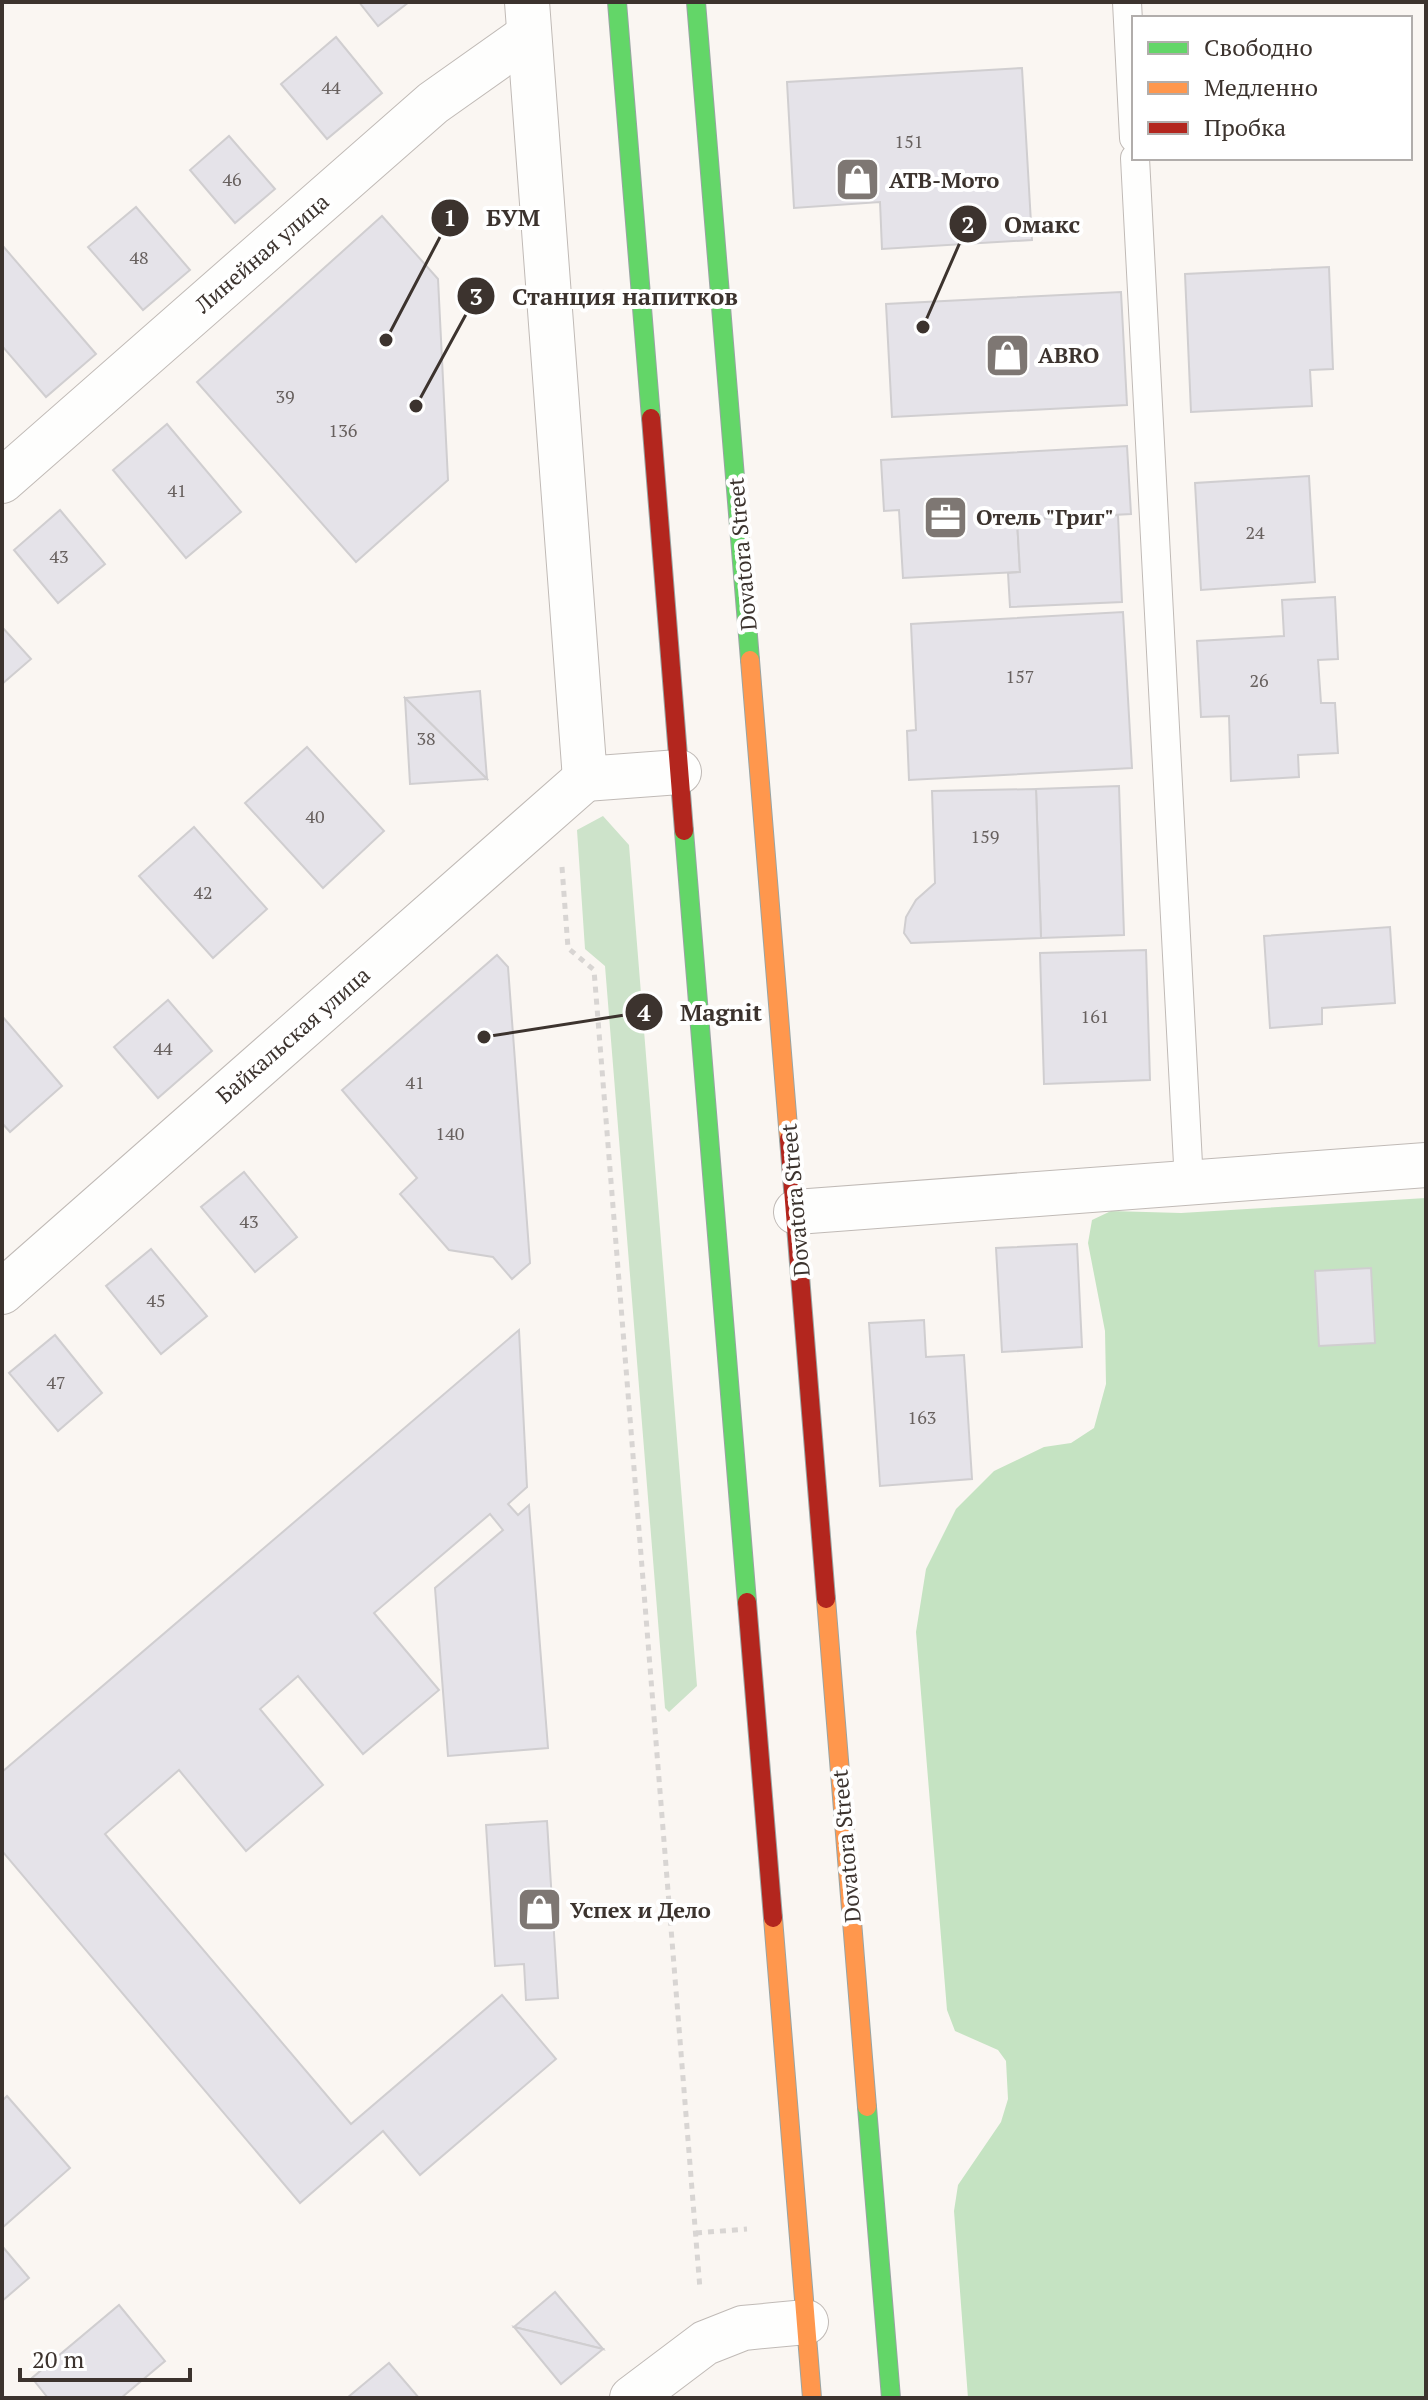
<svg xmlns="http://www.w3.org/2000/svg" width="1428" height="2400" font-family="'PT Serif',serif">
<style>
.green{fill:#cde3ca}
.forest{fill:#c5e3c2}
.building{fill:#e5e3e9;stroke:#d0ced0;stroke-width:2}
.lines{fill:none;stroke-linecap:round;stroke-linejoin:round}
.lane-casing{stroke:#c0bab6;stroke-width:30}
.street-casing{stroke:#c0bab6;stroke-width:46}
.fast-casing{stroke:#99a4a3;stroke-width:20}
.slow-casing{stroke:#99a4a3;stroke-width:20}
.jam-casing{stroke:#99a4a3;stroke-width:20}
.path{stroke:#d8d5d3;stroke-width:5;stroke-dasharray:6 6;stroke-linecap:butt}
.lane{stroke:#fefefd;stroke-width:28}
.street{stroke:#fefefd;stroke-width:44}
.fast{stroke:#63d668;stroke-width:18}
.slow{stroke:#ff974d;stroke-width:18}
.jam{stroke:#b3261e;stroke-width:18}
.labels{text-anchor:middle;stroke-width:8;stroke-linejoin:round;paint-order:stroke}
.number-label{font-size:18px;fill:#67605e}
.poi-label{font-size:22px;font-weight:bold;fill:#3c332e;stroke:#fff;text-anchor:start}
.street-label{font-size:22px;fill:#3c332e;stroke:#fff}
.leader{fill:none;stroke:#3c332e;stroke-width:3}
.callout-dot{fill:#3c332e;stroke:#fff;stroke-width:3}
.mark-label{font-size:24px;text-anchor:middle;font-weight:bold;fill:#fff}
.callout-label{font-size:24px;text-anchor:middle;font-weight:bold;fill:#3c332e;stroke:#fff;stroke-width:8;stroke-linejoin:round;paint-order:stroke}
</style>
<rect width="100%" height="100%" fill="#faf6f2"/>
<!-- green -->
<path class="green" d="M603 816 629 845 697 1686 669 1712 665 1708 605 966 585 949 577 830Z"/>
<!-- forest -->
<path class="forest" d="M1426 1198V2398H968L954 2211 958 2185 1001 2122 1008 2099 1006 2061 998 2050 955 2031 947 2010 916 1632 926 1569 956 1509 994 1471 1044 1447 1071 1443 1094 1428 1106 1384 1105 1331 1088 1243 1092 1220 1111 1211 1181 1213Z"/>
<!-- building -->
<g class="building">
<path d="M359 2H409L378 26Z"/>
<path d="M336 37 382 93 327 139 281 84Z"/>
<path d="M1022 68 1032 240 882 249 880 202 794 208 787 82Z"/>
<path d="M229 136 275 189 235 223 190 170Z"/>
<path d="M136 207 190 270 143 310 88 247Z"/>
<path d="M382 216 438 279 448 480 356 562 197 382Z"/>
<path d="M2 245 96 354 46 397 2 346Z"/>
<path d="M1329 267 1333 369 1310 370 1312 406 1191 412 1185 274Z"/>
<path d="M1121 292 1127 405 892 417 886 304Z"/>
<path d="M167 424 241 512 186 558 113 470Z"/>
<path d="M1127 446 1131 514 1017 520 1020 572 903 578 899 510 884 511 881 460Z"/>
<path d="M1309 476 1315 582 1201 590 1195 483Z"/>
<path d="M60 510 105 564 58 603 14 550Z"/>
<path d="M1118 515 1122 602 1010 607 1008 573 1020 572 1017 520Z"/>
<path d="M1335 597 1338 659 1318 660 1321 703H1335L1338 753 1298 755 1299 777 1231 781 1229 716 1201 717 1197 641 1284 636 1282 600Z"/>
<path d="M1123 612 1132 768 909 780 907 731 916 730 911 624Z"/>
<path d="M2 627 31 659 2 684Z"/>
<path d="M480 691 487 779 405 698Z"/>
<path d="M405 698 487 779 410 784Z"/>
<path d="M307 747 384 831 323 888 245 803Z"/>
<path d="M1119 786 1124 935 1041 938 1036 789Z"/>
<path d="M1036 789 1041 938 911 943 904 933 906 917 916 900 935 883 932 791Z"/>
<path d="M194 827 267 909 213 958 139 876Z"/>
<path d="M1390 927 1395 1003 1322 1008V1024L1270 1028 1264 936Z"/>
<path d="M1146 950 1150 1080 1044 1084 1040 953Z"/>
<path d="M497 955 508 967 530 1263 512 1279 493 1257 449 1250 400 1194 417 1178 342 1090Z"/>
<path d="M168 1000 212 1051 158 1098 114 1047Z"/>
<path d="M2 1016 62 1086 10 1132 2 1123Z"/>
<path d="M244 1172 297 1237 255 1272 201 1207Z"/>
<path d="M1077 1244 1082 1347 1002 1352 996 1248Z"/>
<path d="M151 1249 207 1316 161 1354 106 1286Z"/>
<path d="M1371 1268 1375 1343 1319 1346 1315 1271Z"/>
<path d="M924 1320 926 1357 964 1355 972 1479 880 1486 869 1323Z"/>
<path d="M519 1330 527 1487 508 1504 518 1515 529 1505 548 1748 448 1756 435 1588 503 1530 490 1514 374 1613 439 1690 363 1754 298 1676 260 1709 323 1785 246 1851 179 1770 105 1834 351 2124 502 1995 556 2059 420 2175 383 2131 300 2203 2 1851V1772Z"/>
<path d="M55 1335 102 1393 58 1431 9 1373Z"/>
<path d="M547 1821 558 1998 526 2000 524 1964 495 1966 486 1825Z"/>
<path d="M7 2096 70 2168 2 2228V2101Z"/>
<path d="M2 2246 29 2278 2 2301Z"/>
<path d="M555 2292 603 2349 514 2327Z"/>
<path d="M119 2305 165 2361 121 2398H48L32 2378Z"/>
<path d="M514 2327 603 2349 561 2384Z"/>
<path d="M389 2363 419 2398H347Z"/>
</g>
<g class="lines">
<defs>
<g id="lane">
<path d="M1127 2 1134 138"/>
<path d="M1135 158 1189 1183"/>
</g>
<g id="street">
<path d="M527 2 585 779 679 772"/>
<path d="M2 481 433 103 529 35"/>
<path d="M796 1212 1426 1165"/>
<path d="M2 1292 585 779"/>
<path d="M632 2398 705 2343 743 2328 806 2322"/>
</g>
<g id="fast">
<path d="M617 2 651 418"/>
<path d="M696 2 750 660"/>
<path d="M684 831 747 1602"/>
<path d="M867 2107 891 2398"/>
</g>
<g id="slow">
<path d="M750 660 789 1139"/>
<path d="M826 1599 867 2107"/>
<path d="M773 1918 812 2398"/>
</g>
<g id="jam">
<path d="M651 418 684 831"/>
<path d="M789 1139 826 1599"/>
<path d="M747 1602 773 1918"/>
</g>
</defs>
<!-- lane casing -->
<use href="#lane" class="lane-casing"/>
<!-- street casing -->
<use href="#street" class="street-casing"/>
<!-- fast casing -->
<use href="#fast" class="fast-casing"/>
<!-- slow casing -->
<use href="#slow" class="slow-casing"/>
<!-- jam casing -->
<use href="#jam" class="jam-casing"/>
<!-- path -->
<g class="path">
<path d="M562 867 568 948 594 970 700 2289"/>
<path d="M696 2233 747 2229"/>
</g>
<!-- lane -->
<use href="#lane" class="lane"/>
<!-- street -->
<use href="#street" class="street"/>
<!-- fast -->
<use href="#fast" class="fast"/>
<!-- slow -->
<use href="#slow" class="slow"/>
<!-- jam -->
<use href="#jam" class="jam"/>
</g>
<!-- icons -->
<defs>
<symbol id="shop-square" viewBox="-11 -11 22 22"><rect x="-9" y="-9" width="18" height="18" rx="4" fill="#7e7773" stroke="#fff"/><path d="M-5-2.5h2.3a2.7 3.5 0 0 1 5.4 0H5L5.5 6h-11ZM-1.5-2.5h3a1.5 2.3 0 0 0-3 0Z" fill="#fff"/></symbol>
<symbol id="office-square" viewBox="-11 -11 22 22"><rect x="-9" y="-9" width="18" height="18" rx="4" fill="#7e7773" stroke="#fff"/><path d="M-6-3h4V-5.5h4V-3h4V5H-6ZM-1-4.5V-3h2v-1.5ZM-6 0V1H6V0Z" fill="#fff"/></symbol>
</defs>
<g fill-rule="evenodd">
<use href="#shop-square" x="832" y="154" width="51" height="51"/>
<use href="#shop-square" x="982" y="330" width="51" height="51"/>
<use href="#office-square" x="920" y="492" width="51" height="51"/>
<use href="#shop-square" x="514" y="1884" width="51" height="51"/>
</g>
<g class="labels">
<!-- number labels -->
<g class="number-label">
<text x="331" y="94">44</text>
<text x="909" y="148">151</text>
<text x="232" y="186">46</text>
<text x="139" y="264">48</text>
<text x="285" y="403">39</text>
<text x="343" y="437">136</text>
<text x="177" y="497">41</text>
<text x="1255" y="539">24</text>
<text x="59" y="563">43</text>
<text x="1020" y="683">157</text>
<text x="1259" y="687">26</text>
<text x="426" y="745">38</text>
<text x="315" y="823">40</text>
<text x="985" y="843">159</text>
<text x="203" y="899">42</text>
<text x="1095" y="1023">161</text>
<text x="163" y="1055">44</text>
<text x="415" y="1089">41</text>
<text x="450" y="1140">140</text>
<text x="249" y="1228">43</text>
<text x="156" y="1307">45</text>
<text x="56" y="1389">47</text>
<text x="922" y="1424">163</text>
</g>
<!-- poi labels -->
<g class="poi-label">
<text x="889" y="188">АТВ-Мото</text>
<text x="1038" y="363">ABRO</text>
<text x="976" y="525">Отель "Григ"</text>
<text x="570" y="1918">Успех и Дело</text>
</g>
<!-- street labels -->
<g class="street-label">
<text transform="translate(262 253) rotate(-41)" y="8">Линейная улица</text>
<text transform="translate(742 554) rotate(-95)" y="8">Dovatora Street</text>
<text transform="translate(293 1035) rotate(-41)" y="8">Байкальская улица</text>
<text transform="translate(795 1200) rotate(-95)" y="8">Dovatora Street</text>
<text transform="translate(846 1846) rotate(-95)" y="8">Dovatora Street</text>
</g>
</g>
<!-- callouts -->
<path class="leader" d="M386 340L450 218M923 327L968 224M416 406L476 296M484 1037L644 1012"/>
<g class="callout-dot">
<circle cx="386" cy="340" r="8"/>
<circle cx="923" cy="327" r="8"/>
<circle cx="416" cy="406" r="8"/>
<circle cx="484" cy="1037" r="8"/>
<circle cx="450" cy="218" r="20"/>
<circle cx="968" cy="224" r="20"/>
<circle cx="476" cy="296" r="20"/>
<circle cx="644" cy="1012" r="20"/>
</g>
<g class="mark-label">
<text x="450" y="226">1</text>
<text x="968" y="233">2</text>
<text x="476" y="305">3</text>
<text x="644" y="1021">4</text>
</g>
<g class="callout-label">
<text x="513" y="226">БУМ</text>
<text x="1042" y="233">Омакс</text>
<text x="625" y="305">Станция напитков</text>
<text x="721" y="1021">Magnit</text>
</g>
<!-- border -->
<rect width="1428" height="2400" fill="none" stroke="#3c332e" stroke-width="8"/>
<!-- legend -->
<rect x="1132" y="16" width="280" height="144" fill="#ffffff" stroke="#b1adab" stroke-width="2"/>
<rect x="1148" y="42" width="40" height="12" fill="#63d668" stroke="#b1adab" stroke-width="2"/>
<text x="1204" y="56" font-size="24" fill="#3c332e">Свободно</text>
<rect x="1148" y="82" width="40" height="12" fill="#ff974d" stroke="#b1adab" stroke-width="2"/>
<text x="1204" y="96" font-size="24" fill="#3c332e">Медленно</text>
<rect x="1148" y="122" width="40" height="12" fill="#b3261e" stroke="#b1adab" stroke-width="2"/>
<text x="1204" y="136" font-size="24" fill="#3c332e">Пробка</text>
<!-- scale -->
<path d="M20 2368v12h170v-12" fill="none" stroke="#3c332e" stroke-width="4"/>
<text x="32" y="2368" font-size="24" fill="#3c332e" stroke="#ffffff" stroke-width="6" paint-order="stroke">20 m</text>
</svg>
